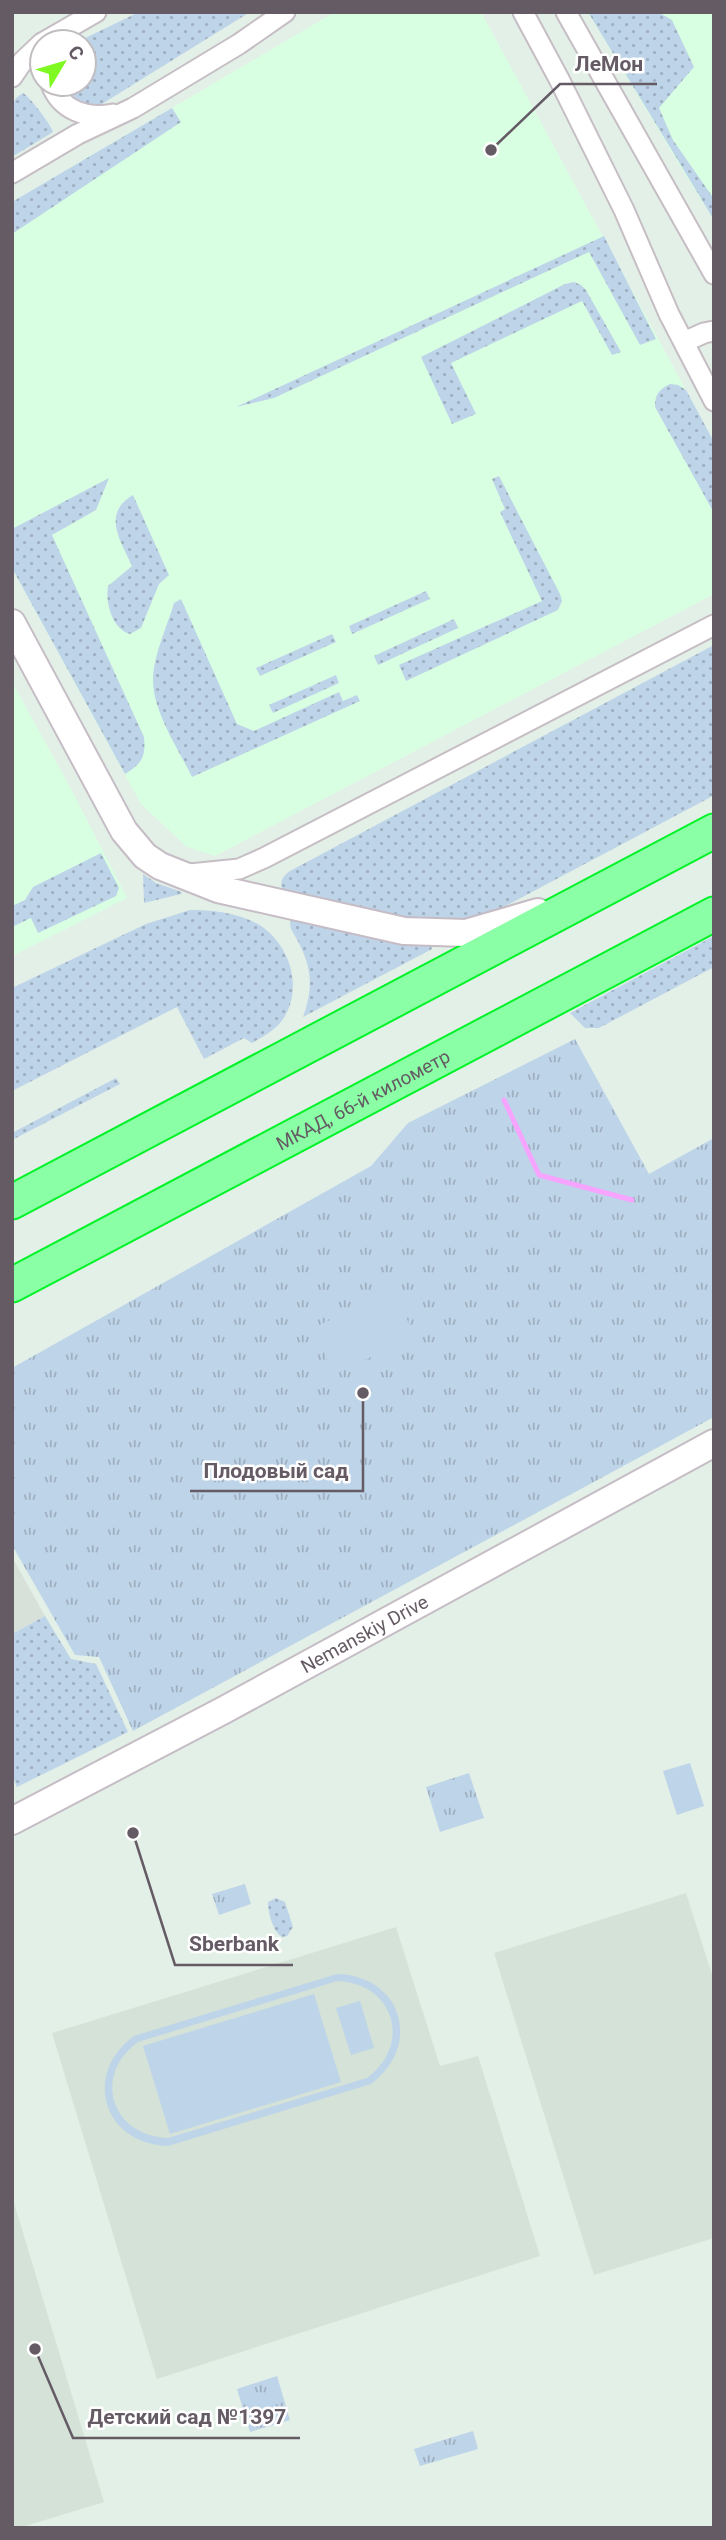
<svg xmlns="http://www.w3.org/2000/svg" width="726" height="2540" font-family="Roboto,sans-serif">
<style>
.commercial{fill:#d9ffe2}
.industrial{fill:#d8e0da}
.education{fill:#d4e2d8}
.grass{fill:url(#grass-dots)}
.park{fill:url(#park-tufts)}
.garden{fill:#bed4e9;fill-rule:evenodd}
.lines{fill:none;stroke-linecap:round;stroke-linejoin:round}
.stream{stroke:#f7a4ff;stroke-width:5}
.street-casing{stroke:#c6bdc5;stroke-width:23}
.secondary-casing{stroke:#c6bcc5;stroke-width:30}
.highway-casing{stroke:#00f329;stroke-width:37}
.street{stroke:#fff;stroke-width:19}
.secondary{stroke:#fff;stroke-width:26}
.highway{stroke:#8bffa5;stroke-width:33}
.labels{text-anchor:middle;stroke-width:5;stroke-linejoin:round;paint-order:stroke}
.street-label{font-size:19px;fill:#655b65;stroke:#fff}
.leader{fill:none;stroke:#655b65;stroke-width:2.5}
.callout-dot{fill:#655b65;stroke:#fff;stroke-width:2.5}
.callout-label{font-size:21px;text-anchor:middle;font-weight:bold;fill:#655b65;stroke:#fff;stroke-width:5;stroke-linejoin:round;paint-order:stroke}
</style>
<defs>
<pattern id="grass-dots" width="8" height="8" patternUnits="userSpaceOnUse" patternTransform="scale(1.75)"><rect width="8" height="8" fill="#bed4e9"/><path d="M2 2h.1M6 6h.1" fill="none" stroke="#9eafc0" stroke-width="1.8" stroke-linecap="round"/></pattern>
<pattern id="park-tufts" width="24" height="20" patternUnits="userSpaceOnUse" patternTransform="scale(1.75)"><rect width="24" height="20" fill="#bed4e9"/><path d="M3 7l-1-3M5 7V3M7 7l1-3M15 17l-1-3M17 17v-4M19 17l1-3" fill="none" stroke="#9eafc0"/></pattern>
</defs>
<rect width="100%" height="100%" fill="#e3f0e7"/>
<!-- commercial -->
<g class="commercial">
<path d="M335 12H481L714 442V594L215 856 187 847 141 804 12 568V202Z"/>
<path d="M588 12H714V220L683 171Z"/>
<path d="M12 682 70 787 127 898 12 956Z"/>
</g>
<!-- industrial -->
<path class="industrial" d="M12 1557 45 1616 12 1634Z"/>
<!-- education -->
<g class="education">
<path d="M686 1893 714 1981V2238L594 2275 494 1953Z"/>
<path d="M396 1927 440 2066 478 2056 540 2256 157 2379 52 2033Z"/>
<path d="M12 2196 104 2502 19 2528H12Z"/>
</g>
<!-- grass -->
<g class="grass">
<path d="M139 12H250L97 107C77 106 70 100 59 84H84V42H77Z"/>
<path d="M588 12H658L672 20 694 67 659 108 673 140 714 199V220Z"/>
<path d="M23 93C30 97 51 125 53 132L12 157V105L16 98Z"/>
<path d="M172 108 181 122 12 234V202Z"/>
<path d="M604 236 656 339 640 345 589 252 274 398 236 407Z"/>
<path d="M574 282 581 285 586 290 621 352 612 355 582 301 451 363 476 414 452 424 421 357 565 284Z"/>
<path d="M670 384 678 385 686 390 714 442V513L655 407C655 395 658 390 670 384Z"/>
<path d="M499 476 560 594 562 601 558 610 406 681 399 665 542 601 500 512 505 509 492 479Z"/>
<path d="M109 478 96 510 52 535 144 737C146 756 142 764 125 774L12 568V529Z"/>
<path d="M133 495 169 575 159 584 141 628 130 634C112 629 105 602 108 586L132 566C121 541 101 514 133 495Z"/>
<path d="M426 591 430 599 352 634 349 626Z"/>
<path d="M181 599 237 724 254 731 339 692 343 701 357 695 360 701 192 777C178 748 154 714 153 681 153 656 167 627 174 603Z"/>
<path d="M454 619 458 628 378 665 374 656Z"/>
<path d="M332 634 336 642 260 676 256 668Z"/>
<path d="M714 645V795L709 798 481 919 432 929 283 892C279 881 282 877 290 871Z"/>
<path d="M336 675 339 683 273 713 269 705Z"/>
<path d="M101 853 119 888 116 896 38 933 31 918 12 927V906L25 900 33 887Z"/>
<path d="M143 874 156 883 182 892 181 894 144 903Z"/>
<path d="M190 910C214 910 243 913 264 928 290 948 302 986 285 1016 278 1029 264 1036 252 1043L244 1038 204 1059 177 1007 12 1091V988L146 924Z"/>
<path d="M293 918 431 945 432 949 303 1017C316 982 310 961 291 929L290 923Z"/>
<path d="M714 936V967L599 1028H585L570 1013Z"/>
<path d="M116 1078 120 1084 12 1140V1133Z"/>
<path d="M45 1616 71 1659 96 1664 128 1732 17 1787 12 1775V1634Z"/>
<path d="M276 1898 285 1902 293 1927 287 1936 282 1937C273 1932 268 1913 268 1902Z"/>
</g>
<!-- park -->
<g class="park">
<path d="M575 1039 649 1174 714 1138V1417L133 1731 99 1657 75 1655 12 1545V1368L371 1166 408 1123Z"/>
<path d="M469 1773 484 1818 440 1832 426 1787Z"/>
<path d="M245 1884 251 1904 219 1915 212 1894Z"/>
<path d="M277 2376 290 2420 250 2432 237 2389Z"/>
<path d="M473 2431 478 2449 420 2466 414 2449Z"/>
</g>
<!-- garden -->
<g class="garden">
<path d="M395 1290 414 1336 334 1375 313 1328Z"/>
<path d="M690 1763 704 1806 677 1815 663 1771Z"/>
<path d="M337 1974C402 1976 423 2045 371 2084L168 2146C103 2144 82 2074 134 2036ZM337 1981C394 1983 413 2044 367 2078L168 2138C111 2136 92 2075 138 2042Z"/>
<path d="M314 1994 341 2082 170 2134 143 2046Z"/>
<path d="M360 2001 374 2048 351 2055 336 2008Z"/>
</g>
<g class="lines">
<!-- stream -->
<path class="stream" d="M504 1100 539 1175 632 1200"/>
<defs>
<g id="street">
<path d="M523 12 559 79 624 210 669 314 714 401"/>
<path d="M566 12 714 274"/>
<path d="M44 42 96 12"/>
<path d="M12 77 23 61 42 43"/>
<path d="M51 84C61 111 87 119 113 114"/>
<path d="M12 173 78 134 133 108 239 44 285 12"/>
<path d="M684 342 704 333 714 331"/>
<path d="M190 874 239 869 264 858 714 625"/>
</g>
<g id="secondary">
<path d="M12 623 124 831 145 856 160 866 218 889 404 931 466 933 538 912"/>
<path id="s1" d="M12 1821 224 1710 714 1443"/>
</g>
<g id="highway">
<path d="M12 1202 714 831"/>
<path id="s2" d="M12 1285 714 914"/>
</g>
</defs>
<!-- street casing -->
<use href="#street" class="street-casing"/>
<!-- secondary casing -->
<use href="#secondary" class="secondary-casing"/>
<!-- highway casing -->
<use href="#highway" class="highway-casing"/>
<!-- street -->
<use href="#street" class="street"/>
<!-- secondary -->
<use href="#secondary" class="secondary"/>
<!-- highway -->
<use href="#highway" class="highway"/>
</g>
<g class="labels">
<!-- street labels -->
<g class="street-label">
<text dy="7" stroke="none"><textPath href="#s2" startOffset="397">МКАД, 66-й километр</textPath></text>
<text dy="7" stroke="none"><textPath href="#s1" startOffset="399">Nemanskiy Drive</textPath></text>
</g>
</g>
<!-- callouts -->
<path class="leader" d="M491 150L560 84H657M363 1393L363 1491H190M133 1833L175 1965H293M35 2349L73 2438H300"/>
<g class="callout-dot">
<circle cx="491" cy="150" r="7"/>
<circle cx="363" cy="1393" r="7"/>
<circle cx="133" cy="1833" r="7"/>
<circle cx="35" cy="2349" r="7"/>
</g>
<g class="callout-label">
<text x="609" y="71">ЛеМон</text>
<text x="276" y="1478">Плодовый сад</text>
<text x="234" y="1951">Sberbank</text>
<text x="187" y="2424">Детский сад №1397</text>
</g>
<!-- border -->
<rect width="726" height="2540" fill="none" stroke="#655b65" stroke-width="28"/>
<!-- north arrow -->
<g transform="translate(63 63) rotate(52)"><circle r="33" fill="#ffffff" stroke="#c1bdc1" stroke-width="2"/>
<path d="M0-5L12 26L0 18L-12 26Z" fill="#80f821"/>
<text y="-10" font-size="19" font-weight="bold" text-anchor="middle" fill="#655b65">С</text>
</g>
</svg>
